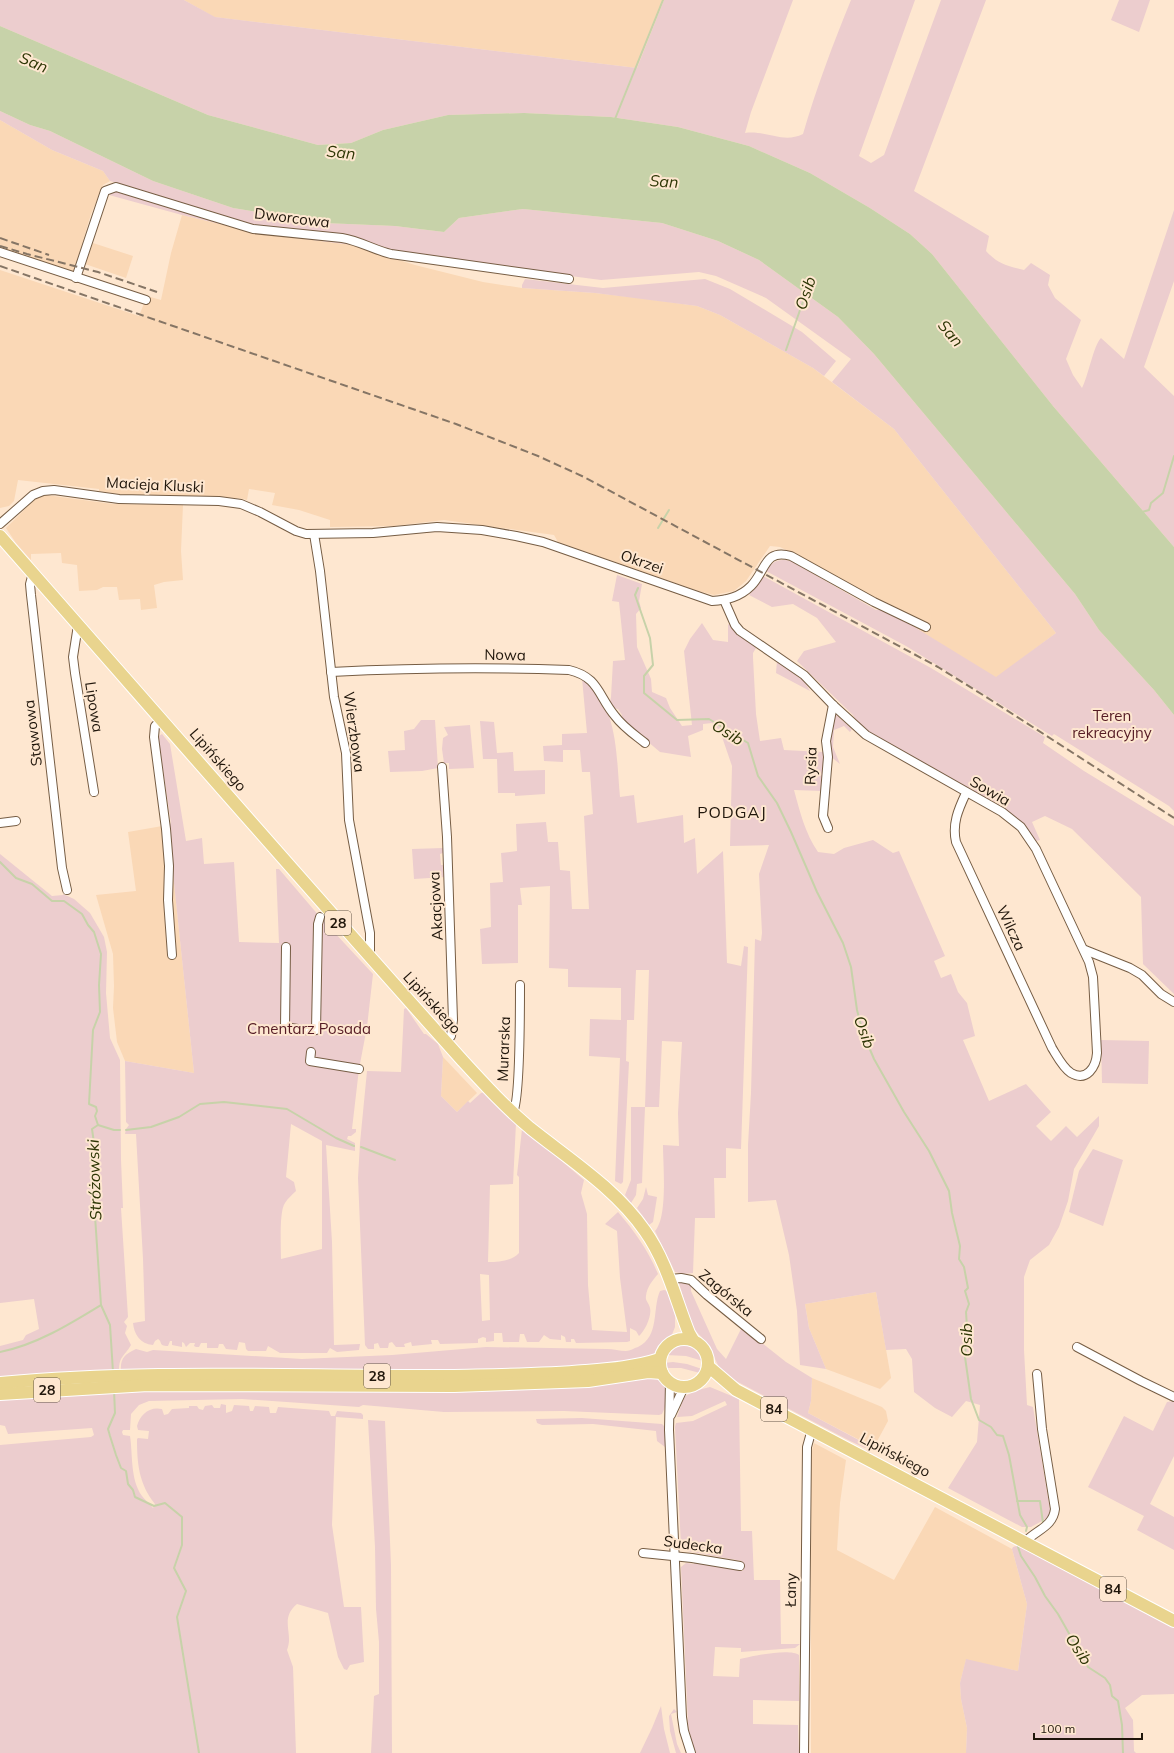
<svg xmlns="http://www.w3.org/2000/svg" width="1174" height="1753" font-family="Mulish,sans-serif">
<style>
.built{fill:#fad8b6}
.green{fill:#eccdce;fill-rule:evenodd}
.water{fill:#c7d2a9}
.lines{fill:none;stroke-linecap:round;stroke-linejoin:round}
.stream{stroke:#c7d2a9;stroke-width:2}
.street-casing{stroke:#765d44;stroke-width:10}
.primary-casing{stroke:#fff;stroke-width:14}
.street{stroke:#fff;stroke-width:8}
.primary{stroke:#e9d48e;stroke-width:12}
.rail{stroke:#857565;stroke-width:2;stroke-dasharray:8 4;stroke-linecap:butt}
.labels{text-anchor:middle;stroke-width:4;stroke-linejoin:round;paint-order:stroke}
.shield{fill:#fee7d0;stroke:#635546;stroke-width:1}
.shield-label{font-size:14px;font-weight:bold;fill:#20160b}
.street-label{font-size:15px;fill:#20160b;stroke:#fee7d0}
.park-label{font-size:15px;fill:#551b24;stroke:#fee7d0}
.water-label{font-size:16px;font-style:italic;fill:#2e3605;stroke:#fee7d0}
.neighbourhood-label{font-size:16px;letter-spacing:1px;fill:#20160b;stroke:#fee7d0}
</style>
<rect width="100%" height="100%" fill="#fee7d0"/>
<!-- built -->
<g class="built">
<path d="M184 0H664L637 68 214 17Z"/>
<path d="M0 120 52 150 103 171 110 181 103 185 91 214 73 274 0 249Z"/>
<path d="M182 215 258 233 352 245 415 265 483 282 522 288 595 293 647 299 697 306 720 315 813 368 894 429 1056 633 996 678 800 557 780 547 770 546 746 581 734 591 714 595 698 591 558 542 554 535 444 520 394 526 330 527V520L299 510 272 505 275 493 249 489 247 500 238 498 126 495 99 491V489L18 480 14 501 9 506 0 508V270L139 316 147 296 161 300 171 253Z"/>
<path d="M93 243 133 256 126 278 85 264Z"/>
<path d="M46 495 113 504 183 505 181 551 183 580 164 582 154 585 157 608 141 610 140 599 119 600 117 587H103L97 590 79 591 77 565 62 563 61 553 31 554V560L16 543 6 528 36 498Z"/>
<path d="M168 825 194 1073 125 1061 117 1042 113 1008 114 986 113 954 96 895 136 891 128 832Z"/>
<path d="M443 1057 477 1093 457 1112 441 1096Z"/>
<path d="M876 1292 891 1378 880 1389 826 1369 809 1328 805 1304Z"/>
<path d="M812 1378 882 1407 886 1411 888 1421 875 1445 873 1447 808 1413 811 1401Z"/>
<path d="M814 1443 846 1460 840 1503 837 1550 894 1580 935 1507 1012 1549 1027 1604 1018 1671 966 1660 960 1683 961 1699 967 1728 966 1753H811V1455Z"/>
</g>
<!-- green -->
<g class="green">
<path d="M0 0H184L215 17 637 68 664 0H793L751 112 745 133C766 130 783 144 803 134 816 89 833 44 851 0H915L859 156 871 163 884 155 941 0H986L914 191 989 236 986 251C998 264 1007 266 1024 270L1031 263 1050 275 1048 285 1055 298 1081 320 1066 359 1073 375 1082 388C1088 377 1094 344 1101 338L1124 359 1174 210V281L1144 367 1174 396V547L1053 406 932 254 910 234 870 208 810 173 749 146 678 127 611 117 524 113 448 115 383 130 351 143 318 145 208 115 0 26Z"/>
<path d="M1119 0H1150L1139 32 1111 20Z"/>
<path d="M0 111 30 125 50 131 153 181 233 208 324 223 395 226 444 232 459 218 523 209 662 223 718 241 759 260 838 317 874 354 1075 594 1099 630 1154 690 1174 715V811L1169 806 1054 734 1052 736 906 646 766 571C773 561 778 558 791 561L876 610 885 609 996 677 1056 633 894 429 832 382 851 359 766 298 716 276 699 272 601 280 441 259 391 257 352 245 258 233 182 215 109 195 117 190 130 187 110 181 103 171 52 150 0 120Z"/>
<path d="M525 279 603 288 705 279 730 289 802 332 836 361 824 376 813 368 720 315 697 306 595 293 522 288V285Z"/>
<path d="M617 575 642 584 639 601 641 608 636 614 637 647 651 679 652 692 666 698 670 708 682 726 692 725 684 651 690 639 702 623 713 640 728 642V625L730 623 740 635 756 648 753 653V658L756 714 760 741 781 738 784 750 823 752C826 759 822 781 822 791L794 790C800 812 805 833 818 852L834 854 844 848 873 840 893 853 899 851 945 956 934 961 941 978 951 974 958 992 967 1003 975 1036 963 1040 989 1101 1026 1084 1051 1112 1036 1126 1051 1141 1066 1126 1077 1137 1099 1116V1126L1074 1169 1068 1201 1059 1227 1049 1245 1030 1260 1024 1277V1350L1027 1405 1033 1407 1051 1516 1031 1527H1022L948 1488 977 1442 980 1405 966 1401 952 1417 935 1408 914 1392 912 1359 906 1349 886 1350 876 1292 805 1304 809 1328 826 1369 800 1365 797 1311 789 1255 776 1200 748 1202V1145L751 1093 755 939 761 941 762 933 759 874 769 845 730 846 732 766 720 731 712 723 703 724V730L688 736 691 757 660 752 621 719 622 715 618 709 613 708 610 702 611 697 613 661 625 660 619 602 612 601Z"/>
<path d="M763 576 931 668 1045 737 1043 743 1084 771 1174 826V994L1143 964 1141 897 1072 829 1045 816 1032 822 1040 840 1036 841C1026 827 1016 816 1000 808L1001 805 989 799 987 801 878 740 860 727 853 715 797 661 804 651 836 642 817 618 793 604 772 607 749 595Z"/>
<path d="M777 661 804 681 810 691 776 673Z"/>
<path d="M582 678C619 705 616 756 620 797L634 795 637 823 683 815 684 843 695 838 697 874 723 851 727 963 741 966 744 946 748 947 741 1149 726 1148V1178H714L715 1218H695L693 1273 683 1274 675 1272 655 1231C668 1217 663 1165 663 1145L679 1146 678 1113 682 1042 662 1041 659 1107H645L642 1183 637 1184 636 1195 631 1203 625 1195 631 1180V1107H645L649 970H636L634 1020H627L626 1061 629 1062 623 1182 621 1184 615 1181 620 1058 589 1056 590 1019 621 1020V988L568 987V969L549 968 550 886 520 888 522 905H518V963L482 964 480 929 491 927 490 883 503 882 501 853 517 851 516 824 546 822 548 842H558L560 870 570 871 572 909H589L584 816 593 814 590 772H582L580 750H563V762L544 761 543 746 562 745V734L587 733Z"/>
<path d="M835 714 852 729 850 732 844 726 834 730 833 747 840 764 830 756 829 732Z"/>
<path d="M421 720H435L438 768 422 771 390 772 388 751 405 750 404 731 414 729Z"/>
<path d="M480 721 494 722 497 753 513 752 514 771 545 770V794L515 796V793H498L497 759H483Z"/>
<path d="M470 725 474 768 449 769V763H444L442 749 443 738 448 735 444 727Z"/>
<path d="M162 734 170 744 186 841 202 838 204 864 234 862 239 942 279 943 276 869H279L320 917 373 974 367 1027 359 1069 352 1129H356V1132L351 1136H348L347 1139 355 1143V1151L326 1145 332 1242 334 1345 360 1344 359 1350 337 1352 330 1348 327 1353H280L268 1346 266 1351H248L246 1349 245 1343 239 1342 237 1350 226 1349 223 1344H219L218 1348H207V1343H201L199 1347H196L194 1346 195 1343H190L186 1347 184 1343 182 1342V1347L172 1345V1341H170L168 1346C158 1346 163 1342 158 1339L155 1341 153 1345C140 1344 134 1334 133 1323L145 1321 143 1259 136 1134H125L126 1129 129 1125 126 1122 125 1061 194 1073 168 826 171 823 159 744V736ZM291 1124 322 1141V1249L281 1259C281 1247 279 1211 285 1203 288 1198 292 1195 296 1191L294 1182 286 1177Z"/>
<path d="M443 848V853L440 854 441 865H444L445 877 414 879 412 849Z"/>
<path d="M0 854 52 896 63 895V894L74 899 90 913 104 937 107 952 106 993 110 1038 120 1060 121 1160 123 1208H121L128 1317 124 1322 127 1326 125 1333 131 1345C124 1357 119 1356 119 1371L0 1379V1346L23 1340 26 1335 39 1329 34 1299 0 1303Z"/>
<path d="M406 1008 424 1034H426L438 1044 443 1057 441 1096 457 1112 468 1101 470 1103 481 1093 485 1092 516 1123 513 1184 490 1185 488 1262C499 1262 512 1261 519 1253V1177L517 1175 522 1129H524L584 1180 581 1193 587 1214 588 1285 592 1330 627 1332 620 1278 617 1231 605 1224 618 1212C635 1232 648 1250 658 1274 652 1281 647 1287 646 1296 645 1301 649 1303 650 1308 652 1316 645 1331 639 1336L636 1331 630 1328V1341L627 1342 576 1343 574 1339H571V1342H566L565 1337 561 1335V1340L550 1339 544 1335 539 1342H527L524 1334H520L519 1342H503L502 1333H494V1341L486 1342V1338L483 1337 478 1339V1343L440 1344 438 1340H431L432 1344 412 1346 411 1342 404 1344 405 1347H396L392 1342 389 1343 388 1348H380L378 1343 374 1344V1349H368L365 1345 358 1178 360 1143 367 1071 401 1072 404 1009ZM480 1274 489 1275 490 1320 482 1321Z"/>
<path d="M1101 1040 1149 1041 1148 1084 1102 1083Z"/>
<path d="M1093 1149 1123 1160 1103 1226 1069 1212 1079 1171Z"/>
<path d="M646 1187 648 1195 657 1197 653 1222 649 1225 637 1208 643 1199Z"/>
<path d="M681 1282 691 1284V1291L717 1349 726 1359 742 1327 786 1362 812 1378 811 1401 808 1413 870 1446 865 1448 850 1441 736 1381 720 1369 707 1343 692 1327 679 1283Z"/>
<path d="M664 1290 668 1291 675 1316V1327L671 1337 662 1346 657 1355 621 1363 527 1370 121 1371C120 1358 125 1354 136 1349L147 1352 153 1350 302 1359 392 1355 486 1347 607 1349C613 1349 620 1351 626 1351 630 1351 634 1348 638 1347 660 1336 652 1309 660 1291Z"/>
<path d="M687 1343C696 1347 701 1351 703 1361L686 1356 666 1355C671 1347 677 1343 687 1343Z"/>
<path d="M673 1362 687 1364 702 1369 700 1373 681 1368H665L664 1363Z"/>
<path d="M633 1377 660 1378C670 1388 668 1402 662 1414L659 1415 564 1411 444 1412 363 1405 359 1407 242 1399 149 1401 139 1405 131 1414 130 1430H123L122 1432 123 1435 130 1436C133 1455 130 1479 142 1496 145 1500 150 1504 153 1508L155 1504C139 1484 137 1464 137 1439L138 1438 148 1439 149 1431 138 1430 137 1426C140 1415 149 1406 162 1409L164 1415 168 1414 172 1409 189 1408V1406H197L199 1409 203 1410 205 1406 212 1405 214 1408H220L221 1404 226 1405V1413L232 1411 234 1405 249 1406 250 1411H253L255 1406 269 1407 270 1413H276L278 1407 329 1411 331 1416H335L337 1411 361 1413 363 1415V1419L336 1417 332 1525 344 1607H361L364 1662 350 1665 347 1670 344 1669 338 1657 328 1613 297 1604C279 1619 294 1633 287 1650L293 1667 296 1753H0V1445L91 1437 94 1435 92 1428 8 1434 5 1426 0 1425V1398L69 1393Z"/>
<path d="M710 1387 739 1399 741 1531H752L754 1580H780L781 1644H800L795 1648 741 1652V1648L715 1647 713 1676 739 1677 740 1659C752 1656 790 1648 799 1655V1701L753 1700V1724L798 1725 799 1753H696L691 1740 688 1724 681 1567 686 1563 694 1564V1561L743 1571 742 1561 686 1551 681 1546 675 1427 676 1423 693 1421 727 1405 725 1401 692 1416 677 1417 684 1397 694 1391Z"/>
<path d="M1174 1401V1456L1150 1504 1174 1517V1550L1137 1530 1144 1516 1088 1487 1124 1416 1153 1431 1167 1402Z"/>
<path d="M582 1418 662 1424 665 1427V1447L657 1441 656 1431 593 1424 542 1425 537 1423 536 1419Z"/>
<path d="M368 1420 385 1421 391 1565 392 1753H371L374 1696 379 1694V1642L376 1609 375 1547Z"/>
<path d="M1020 1545 1174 1627V1694L1142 1695 1125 1708 1133 1720 1134 1751 1136 1753H966L967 1728 961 1699 960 1683 966 1659 1018 1671 1027 1604 1012 1549 1013 1547Z"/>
<path d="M661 1706 664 1729 670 1753H640L652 1728Z"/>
<path d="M674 1709 677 1712 671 1714 677 1744 681 1753H676L670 1731 669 1716Z"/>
</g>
<!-- water -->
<path class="water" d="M0 26 208 115 318 145 351 143 383 130 448 115 524 113 611 117 678 127 749 146 810 173 870 208 910 234 932 254 1053 406 1174 547V715L1154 690 1099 630 1075 594 874 354 838 317 759 260 718 241 662 223 523 209 459 218 444 232 395 226 324 223 233 208 153 181 50 131 30 125 0 111Z"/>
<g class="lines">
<!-- stream -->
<g class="stream">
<path d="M615 119 663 0"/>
<path d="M786 350 806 293"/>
<path d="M1142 512 1149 510 1151 503 1163 493 1174 456"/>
<path d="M658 528 669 510"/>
<path d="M638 588 635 595 650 638 653 665 644 676V693L677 720 709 719 748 743 758 776 777 803 791 832 817 892 843 943 851 967 857 1010 863 1033 874 1059 904 1112 929 1151 949 1191 952 1213 960 1246 959 1259 964 1267 968 1288 965 1291 969 1304 966 1312 967 1327 965 1357 971 1399 979 1420 991 1427 997 1435 1003 1436 1009 1455 1020 1515 1027 1527 1026 1531"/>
<path d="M0 862 16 878 32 884 52 901H64L82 914 88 925 94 932 101 954 99 985 100 1012 93 1030 89 1104 96 1107 97 1111 95 1116 98 1125 92 1129 94 1143 92 1204 95 1216 101 1305C70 1324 36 1345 0 1352"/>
<path d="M98 1125 114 1130H120"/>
<path d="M126 1130 151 1127 179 1117 200 1104 224 1102 287 1109 336 1138 354 1146"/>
<path d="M361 1147 395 1160"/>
<path d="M101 1305 110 1325 113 1372"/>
<path d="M114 1390 115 1413 108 1429 110 1436 116 1455 121 1468 126 1471 128 1484 133 1490 135 1497 154 1506 165 1503 182 1517V1545L174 1568 186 1591 177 1617 199 1753"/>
<path d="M1017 1501H1040L1043 1523"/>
<path d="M1018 1547 1021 1556 1035 1577 1045 1596 1058 1614 1088 1667 1105 1678 1110 1685 1112 1696 1118 1701 1122 1725 1123 1753"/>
</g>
<defs>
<g id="street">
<path d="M0 252 146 300"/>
<path d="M76 278 105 191 116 187 253 229 342 238C360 241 374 250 391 254L569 279"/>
<path d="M0 524 33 495 43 491 54 490 119 499 219 501 241 504 260 512 296 531 306 534 373 533 437 527 482 530 516 536 543 542 712 601C727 600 740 597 751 586 766 571 764 548 791 556L874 602 926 627"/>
<path d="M314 534 320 571 334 697 346 753 349 820 370 933V958"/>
<path d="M33 573 30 584 31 595 62 868 67 890"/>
<path d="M724 600 735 625 740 631 804 675 833 705 866 735 1002 812 1021 827 1036 849 1089 962 1093 977 1097 1053C1096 1067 1087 1082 1071 1073 1063 1068 1057 1056 1052 1048L956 842C952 824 958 810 966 793"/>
<path d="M78 625 73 657 75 673 94 792"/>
<path d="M331 672C410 668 490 667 569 670 599 677 598 696 615 716 623 727 635 735 645 743"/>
<path d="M161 720 155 726 154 737 166 829 169 866 168 900 172 955"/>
<path d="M442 767 447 837 453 1020 451 1036 446 1042"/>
<path d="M0 823 16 821"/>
<path d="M828 828 823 816 828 757 826 741 833 705"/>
<path d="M286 947 285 1027C296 1028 305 1032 316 1030L318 924 320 917"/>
<path d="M1085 950 1130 968 1142 975 1161 994 1174 1002"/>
<path d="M311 1052 310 1061 359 1069"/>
<path d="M513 1112C520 1102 520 1004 520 985"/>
<path d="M670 1279 681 1278 691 1280 707 1295 761 1339"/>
<path d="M1077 1347 1141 1381 1174 1397"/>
<path d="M670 1382 669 1430 682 1717 684 1731 691 1753"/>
<path d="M671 1415 684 1387"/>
<path d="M1025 1542C1036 1530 1053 1527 1055 1509L1042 1429 1037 1374"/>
<path d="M643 1553 692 1558 740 1566"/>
<path d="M804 1753 807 1447 812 1429"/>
</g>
<g id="primary">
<path d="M0 536C154 711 307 887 462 1060 484 1084 505 1107 530 1128 570 1160 615 1188 645 1231 667 1262 675 1298 689 1333L693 1340"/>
<circle cx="684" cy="1363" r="24"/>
<path d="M708 1366 736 1390 1174 1621"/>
<path d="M0 1383C149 1369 299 1377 449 1376 494 1375 539 1375 585 1371 610 1369 636 1367 660 1359"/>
<path d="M0 1394 148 1385 454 1386 588 1381 648 1372 662 1373"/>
</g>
</defs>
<!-- street casing -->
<use href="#street" class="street-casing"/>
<!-- primary casing -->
<use href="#primary" class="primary-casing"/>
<!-- street -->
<use href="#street" class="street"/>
<!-- primary -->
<use href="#primary" class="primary"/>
<!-- rail -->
<g class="rail">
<path d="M0 238 49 255"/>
<path d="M0 246 27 254 98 272 157 292"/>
<path d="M0 266 456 424 538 456 584 477 938 667 983 695 1174 818"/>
</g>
</g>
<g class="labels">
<!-- shield labels -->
<g class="shield">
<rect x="325" y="911" width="26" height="24" rx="3"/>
<rect x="364" y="1364" width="26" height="24" rx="3"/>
<rect x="34" y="1378" width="26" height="24" rx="3"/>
<rect x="761" y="1397" width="26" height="24" rx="3"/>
<rect x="1100" y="1577" width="26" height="24" rx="3"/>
</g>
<g class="shield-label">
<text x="338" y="928">28</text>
<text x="377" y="1381">28</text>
<text x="47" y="1395">28</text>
<text x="774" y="1414">84</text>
<text x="1113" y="1594">84</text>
</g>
<!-- street labels -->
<g class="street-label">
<text transform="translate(292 218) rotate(7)" y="5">Dworcowa</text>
<text transform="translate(155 485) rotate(3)" y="5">Macieja Kluski</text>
<text transform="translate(642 562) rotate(19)" y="5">Okrzei</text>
<text transform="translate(505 655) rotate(1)" y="5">Nowa</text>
<text transform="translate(94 707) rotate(81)" y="5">Lipowa</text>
<text transform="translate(354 732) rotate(82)" y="5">Wierzbowa</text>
<text transform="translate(33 733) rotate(-97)" y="5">Stawowa</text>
<text transform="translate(218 760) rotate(49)" y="5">Lipińskiego</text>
<text transform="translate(811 766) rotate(-88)" y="5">Rysia</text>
<text transform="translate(990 791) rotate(30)" y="5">Sowia</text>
<text transform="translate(436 906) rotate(-93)" y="5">Akacjowa</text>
<text transform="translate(1011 928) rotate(65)" y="5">Wilcza</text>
<text transform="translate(432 1003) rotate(48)" y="5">Lipińskiego</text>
<text transform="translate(504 1049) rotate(-88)" y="5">Murarska</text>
<text transform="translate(726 1293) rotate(39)" y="5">Zagórska</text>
<text transform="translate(895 1455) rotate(28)" y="5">Lipińskiego</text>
<text transform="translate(693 1545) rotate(8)" y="5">Sudecka</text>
<text transform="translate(791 1590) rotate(-89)" y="5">Łany</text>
</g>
<!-- park labels -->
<g class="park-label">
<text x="1112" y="721">Teren<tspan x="1112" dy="17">rekreacyjny</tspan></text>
<text x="309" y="1034">Cmentarz Posada</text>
</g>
<!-- water labels -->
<g class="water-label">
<text transform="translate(34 62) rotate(23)" y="6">San</text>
<text transform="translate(341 152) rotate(6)" y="6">San</text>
<text transform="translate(664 181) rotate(4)" y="6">San</text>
<text transform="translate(805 293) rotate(-71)" y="6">Osib</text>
<text transform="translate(951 333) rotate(50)" y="6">San</text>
<text transform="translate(728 732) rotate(32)" y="6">Osib</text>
<text transform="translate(865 1032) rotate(70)" y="6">Osib</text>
<text transform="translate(94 1180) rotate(-92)" y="6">Stróżowski</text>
<text transform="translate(966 1340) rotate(-90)" y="6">Osib</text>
<text transform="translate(1079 1649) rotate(57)" y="6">Osib</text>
</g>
<!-- neighbourhood labels -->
<g class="neighbourhood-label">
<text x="732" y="818">PODGAJ</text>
</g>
</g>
<!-- scale -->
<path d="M1034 1733v6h108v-6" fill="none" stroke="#20160b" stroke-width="2"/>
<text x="1040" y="1733" font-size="12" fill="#20160b" stroke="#fee7d0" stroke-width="3" paint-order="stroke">100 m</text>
</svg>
